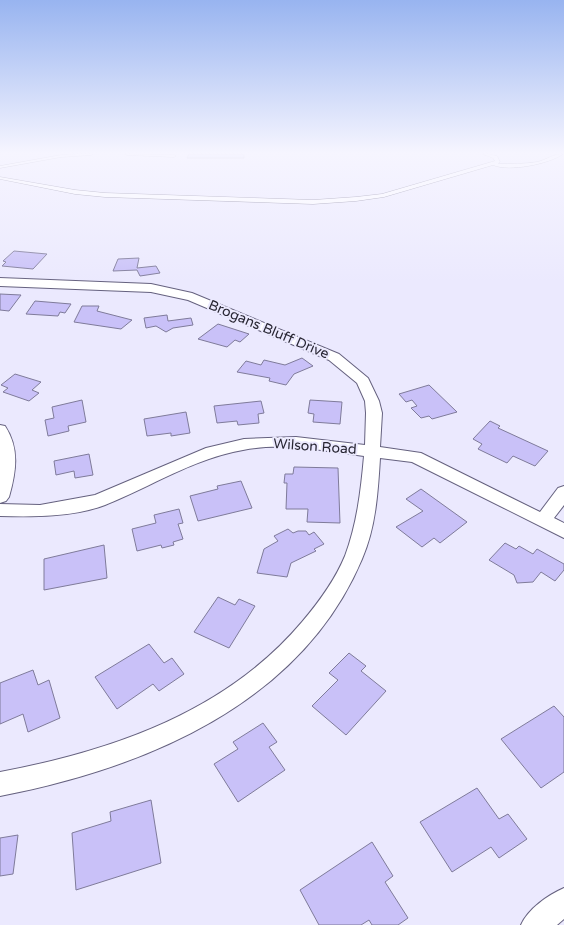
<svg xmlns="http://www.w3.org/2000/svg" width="564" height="925" font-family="'Varela Round',sans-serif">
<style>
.building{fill:#c9c1f8;stroke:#7f7b9a}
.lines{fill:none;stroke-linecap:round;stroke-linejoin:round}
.service-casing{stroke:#65617f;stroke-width:1}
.minor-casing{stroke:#65617f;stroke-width:2}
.service{fill:#fff;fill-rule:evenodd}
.minor{fill:#fff;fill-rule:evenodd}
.labels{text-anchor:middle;stroke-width:4;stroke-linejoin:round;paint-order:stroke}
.street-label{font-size:14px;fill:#282633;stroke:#ebe9fe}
</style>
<rect width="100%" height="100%" fill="#ebe9fe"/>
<!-- building -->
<g class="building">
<path d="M189 154H244V158H187Z"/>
<path d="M14 251 47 254 33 269 2 266 6 262 3 261Z"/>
<path d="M139 258 137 268 156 266 160 273 140 276 137 270 113 271 118 259Z"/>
<path d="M0 294 21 295 9 311 0 310Z"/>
<path d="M35 301 71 304 65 313 60 312 58 316 26 314Z"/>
<path d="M82 306H99L97 311 132 320 121 329 74 322Z"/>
<path d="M167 315 168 321 191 318 193 325 173 328 166 332 156 326 146 328 144 318Z"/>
<path d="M218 324 249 334 240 342 235 340 227 347 198 339Z"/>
<path d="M302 358 313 366 294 374 286 385 269 381 270 378 237 372 246 361 261 365 264 360 285 365Z"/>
<path d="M15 374 41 382 32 390 39 393 29 401 3 392 8 388 1 385Z"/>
<path d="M429 385 457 412 432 419 429 416 421 418 411 408 417 406 412 400 406 402 399 394Z"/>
<path d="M82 400 86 422 68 426 69 431 48 436 45 420 54 418 52 407Z"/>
<path d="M310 400 342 402 340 424 313 422 314 414 308 413Z"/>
<path d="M261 401 264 413 258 414 259 423 238 425 237 421 217 423 214 406Z"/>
<path d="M186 412 190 433 171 436V433L147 436 144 419Z"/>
<path d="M490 421 500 426 498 428 548 451 535 466 513 456 507 463 478 449 482 444 473 439Z"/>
<path d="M89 454 93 475 75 478 74 471 56 475 54 461Z"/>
<path d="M294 467 338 468 340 523 307 522 308 509H286L287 483H284L285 474H293Z"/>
<path d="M241 481 252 508 198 521 190 496 218 489 217 486Z"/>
<path d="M421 489 467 522 440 543 434 538 422 547 396 527 423 511 406 499Z"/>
<path d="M179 509 183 523 178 524 183 539 173 542 174 545 162 548 161 545 137 551 132 529 156 523 154 515Z"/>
<path d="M288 529 293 533 298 531H306L309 535 314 532 324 544 314 549 316 551 291 563 287 577 257 573 264 549 278 541 274 536Z"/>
<path d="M505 543 516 549 519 546 533 554 537 549 564 564V570L555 581 541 572 533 582 517 583 514 575 489 560Z"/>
<path d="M104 545 107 578 44 590V559Z"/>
<path d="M218 597 235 605 239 599 255 606 229 648 194 632Z"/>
<path d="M149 644 164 663 172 658 184 674 159 691 153 684 117 709 95 677Z"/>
<path d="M349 653 366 666 361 671 386 691 346 735 312 706 338 680 329 673Z"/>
<path d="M33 670 38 685 49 680 60 718 28 732 23 714 0 724V683Z"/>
<path d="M554 706 564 717V772L541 788 501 739Z"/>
<path d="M263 723 277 742 269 747 285 770 238 802 214 764 238 749 233 742Z"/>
<path d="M477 788 499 819 508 814 527 839 499 858 491 847 452 872 420 822Z"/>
<path d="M151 800 161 863 76 890 72 833 111 821 110 812Z"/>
<path d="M18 835 13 874 0 876V838Z"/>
<path d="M372 842 393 876 385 882 408 918 398 925H372L369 920 361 925H319L300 890Z"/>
</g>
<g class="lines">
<defs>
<g id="service">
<path d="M77 154H93L91 155 61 157 0 168V166L61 155Z"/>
<path d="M125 154 174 155 176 156 174 157 127 155Z"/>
<path d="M483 154H488L497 156 500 162 498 164C511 164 524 164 537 162 546 160 555 153 563 154 549 164 509 172 493 165L384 197 356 201 313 204 105 197 75 194 0 179V177L75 190 105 193 313 200 356 197 382 194 495 161 493 158Z"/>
</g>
<g id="minor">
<path d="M0 278 151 284 192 293 339 354 368 378 379 401 382 413 380 447 421 453 540 512 558 488 564 486V505L554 518 564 523V538L412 462 380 458C378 491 376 527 362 559 301 704 145 768 0 796V772C112 751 226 712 302 622 319 602 335 580 345 556 357 524 361 490 364 456 325 451 283 442 243 450 195 458 150 487 105 505 74 517 33 517 0 516V504L40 505 95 495 206 448 244 439 296 437 365 445 366 413 365 401 357 383 329 360 188 300 151 292 0 286Z"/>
<path d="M0 425 5 426C20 449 16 472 9 497L6 501 0 503Z"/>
<path d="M564 888V919L557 925H521C528 909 548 895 564 888Z"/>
</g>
</defs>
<!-- service casing -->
<use href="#service" class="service-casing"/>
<!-- minor casing -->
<use href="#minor" class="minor-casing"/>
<!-- service -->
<use href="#service" class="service"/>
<!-- minor -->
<use href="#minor" class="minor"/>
</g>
<!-- sky -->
<linearGradient id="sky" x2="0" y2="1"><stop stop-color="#98b4f0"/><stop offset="0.54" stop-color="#f6f5ff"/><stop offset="1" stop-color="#f6f5ff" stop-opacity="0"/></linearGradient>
<rect width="564" height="283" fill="url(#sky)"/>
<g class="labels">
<!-- street labels -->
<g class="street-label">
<text transform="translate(269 329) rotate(23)" y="5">Brogans Bluff Drive</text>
<text transform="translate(315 446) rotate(4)" y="5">Wilson Road</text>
</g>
</g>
</svg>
